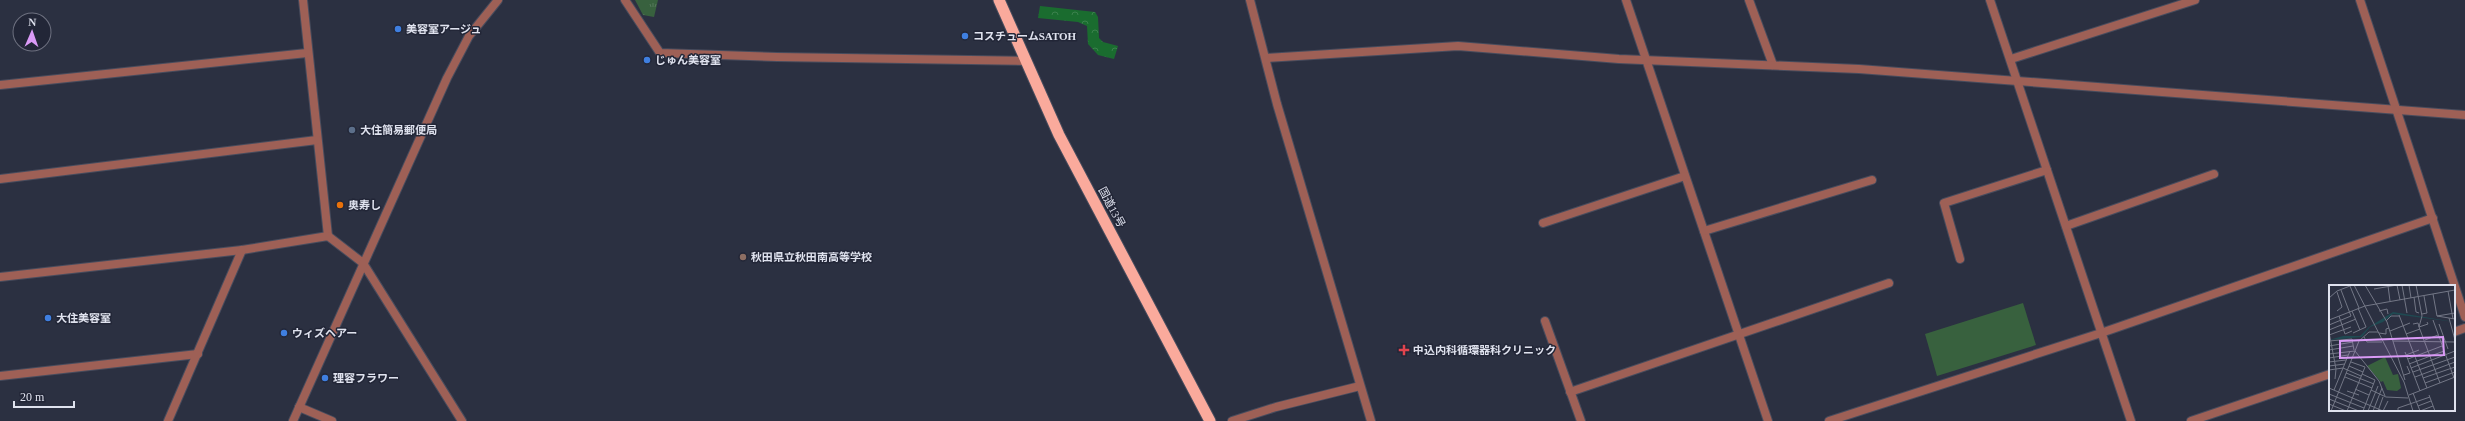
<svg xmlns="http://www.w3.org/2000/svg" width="2465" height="421" font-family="'Times New Roman','Noto Sans JP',serif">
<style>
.forest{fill:url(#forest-crowns)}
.park{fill:url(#park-tufts)}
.garden{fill:#38613e}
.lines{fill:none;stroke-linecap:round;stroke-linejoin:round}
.minor-casing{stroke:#484c5d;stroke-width:10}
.tertiary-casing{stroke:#484c5d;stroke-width:10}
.trunk-casing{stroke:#484c5d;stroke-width:13}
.minor{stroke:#9e6056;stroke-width:8}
.tertiary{stroke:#9e6056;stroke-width:8}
.trunk{stroke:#faaa9c;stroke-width:11}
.shop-dot{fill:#3f7fe0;stroke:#222637;stroke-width:1.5}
.service-dot{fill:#5c6f8a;stroke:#222637;stroke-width:1.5}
.food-dot{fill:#e8710a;stroke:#222637;stroke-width:1.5}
.education-dot{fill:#8d6e63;stroke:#222637;stroke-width:1.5}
.health-dot{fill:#e0444e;stroke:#222637;stroke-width:1.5}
.labels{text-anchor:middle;stroke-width:3;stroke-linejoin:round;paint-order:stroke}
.poi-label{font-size:11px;font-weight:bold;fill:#dfe2ee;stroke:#222637;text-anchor:start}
.street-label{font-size:11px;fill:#dfe2ee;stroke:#222637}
.inset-road{fill:none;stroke:#737786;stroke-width:1}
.view{fill:#da9af6;fill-opacity:0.15;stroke:#da9af6;stroke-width:2}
.inset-edge{fill:none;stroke:#dfe2ee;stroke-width:2}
</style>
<defs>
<pattern id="forest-crowns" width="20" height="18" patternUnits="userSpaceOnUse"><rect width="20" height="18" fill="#1a6c2f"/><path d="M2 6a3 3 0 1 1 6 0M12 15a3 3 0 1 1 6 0" fill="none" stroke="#3b814d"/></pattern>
<pattern id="park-tufts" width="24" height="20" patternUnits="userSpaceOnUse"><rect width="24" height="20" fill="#38613e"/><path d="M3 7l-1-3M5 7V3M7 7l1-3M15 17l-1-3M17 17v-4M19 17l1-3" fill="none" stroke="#54775a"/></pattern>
</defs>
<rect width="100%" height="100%" fill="#2b3041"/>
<!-- forest -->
<path class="forest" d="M1040 6 1095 12 1098 17 1099 38 1103 42 1118 46 1114 59 1098 55 1088 44 1087 26 1078 22 1038 18Z"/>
<!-- park -->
<path class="park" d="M635 0H658L654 17 643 15Z"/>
<!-- garden -->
<path class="garden" d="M2023 303 2036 345 1937 376 1925 334Z"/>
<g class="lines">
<defs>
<g id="minor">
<path d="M303 0 328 236"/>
<path d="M625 0 660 53 777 57 1026 61"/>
<path d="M1626 0 1768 421"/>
<path d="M1749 0 1773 65"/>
<path d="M1990 0 2131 421"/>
<path d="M2360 0 2465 317"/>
<path d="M1266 58 1458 46 1619 59 1859 69 2465 115"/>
<path d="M2011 59 2195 0"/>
<path d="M0 85 307 53"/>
<path d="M0 179 317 140"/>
<path d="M1543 223 1685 176"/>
<path d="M2066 226 2214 174"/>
<path d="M1704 231 1872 180"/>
<path d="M1960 259 1944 203 2047 170"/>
<path d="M0 277 242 250 328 236 363 263 462 421"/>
<path d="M1545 321 1581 421"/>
<path d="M2454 332 2465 328"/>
<path d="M0 376 198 354"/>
<path d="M1570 392 1889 283"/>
<path d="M299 407 332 421"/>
<path d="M168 421 242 250"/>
<path d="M293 421 447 78 469 36 498 0"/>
<path d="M1232 421 1276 407 1360 386"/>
<path d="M1829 421 2101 333 2433 218"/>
<path d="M2191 421 2330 374"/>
</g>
<path id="tertiary" d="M1250 0 1277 104 1371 421"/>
<path id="trunk" d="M999 0 1059 135 1210 421"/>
</defs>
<!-- minor casing -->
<use href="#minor" class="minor-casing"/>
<!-- tertiary casing -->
<use href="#tertiary" class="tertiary-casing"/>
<!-- trunk casing -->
<use href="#trunk" class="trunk-casing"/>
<!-- minor -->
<use href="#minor" class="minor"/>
<!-- tertiary -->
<use href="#tertiary" class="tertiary"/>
<!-- trunk -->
<use href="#trunk" class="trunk"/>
</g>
<!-- markers -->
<g class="shop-dot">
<circle cx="398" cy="29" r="4"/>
<circle cx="965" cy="36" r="4"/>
<circle cx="647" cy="60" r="4"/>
<circle cx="48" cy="318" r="4"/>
<circle cx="284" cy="333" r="4"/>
<circle cx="325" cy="378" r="4"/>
</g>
<circle class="service-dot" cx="352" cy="130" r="4"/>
<circle class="food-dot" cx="340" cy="205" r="4"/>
<circle class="education-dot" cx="743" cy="257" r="4"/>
<path class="health-dot" d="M1402 344h4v4h4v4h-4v4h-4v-4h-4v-4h4z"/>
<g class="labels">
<!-- poi labels -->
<g class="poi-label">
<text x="406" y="33">美容室アージュ</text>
<text x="973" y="40">コスチュームSATOH</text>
<text x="655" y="64">じゅん美容室</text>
<text x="360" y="134">大住簡易郵便局</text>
<text x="348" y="209">奥寿し</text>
<text x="751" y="261">秋田県立秋田南高等学校</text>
<text x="56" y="322">大住美容室</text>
<text x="292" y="337">ウィズヘアー</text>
<text x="1413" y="354">中込内科循環器科クリニック</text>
<text x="333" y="382">理容フラワー</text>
</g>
<!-- street labels -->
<g class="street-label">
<text transform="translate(1112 207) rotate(62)" y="4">国道13号</text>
</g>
</g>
<!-- overview -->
<g transform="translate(2329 285)">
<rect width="126" height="126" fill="#2b3041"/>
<path d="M56 72 64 90 69 89 72 103 68 106 58 105 54 96 52 97 38 81Z" fill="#38613e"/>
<path d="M64 27 126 37 64 29 54 37 41 42 33 52 0 55 14 51H31L40 42Z" fill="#1f4a52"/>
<path class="inset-road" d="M25 0 75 97 84 126M36 0 58 37 76 95M68 0 71 15M73 0 78 28M80 0 82 13M87 0 93 31 90 42 111 98M59 1 61 16M45 4 68 0M119 6 124 34M8 7 13 22 8 26M104 9 108 31M85 12 87 27 90 28M0 13 8 6 21 1 30 23M23 26 31 45M50 26 58 24 59 29M93 29 98 28 95 11M70 30 98 103M10 31 16 49 23 46M108 31 126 34M108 31 126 28M120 33 126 55M0 35 36 21 126 5M104 35 125 93M57 36 62 31H71M84 39 89 38 90 42 99 39 98 37M110 39 119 64M0 40 22 31 12 5M0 45 27 34M61 46 81 38M0 47 7 84 6 94M24 48 37 42 29 23M50 48 57 49V44L60 43M77 49 91 44M0 50 22 42M35 52 38 57H53M96 55 109 50M0 56 23 54 25 65M64 56 126 57M0 61 24 57M0 65 24 61M76 67 91 106M0 69 26 66 50 96 56 111M77 70 90 65M0 73 19 70M79 74 113 61M0 77 17 75M22 77 36 82 34 87M80 79 115 66M0 81 16 79M82 83 126 66M0 85 14 83 32 91M84 87 126 72M17 88 45 99M33 89 46 95 34 126M75 90 81 88 78 81M16 92 43 103M86 92 126 77M94 93 126 82M96 98 126 87M0 103 54 126 59 116M26 104 40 110M5 105 21 66M42 105 57 112 79 113M18 106 30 110M84 108 91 126M0 109 35 123M80 110 126 92M100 110 106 126M0 114 30 126M0 119 17 126M89 121 102 116M2 126 30 56 40 47H49M18 126 34 87 20 81M39 126 49 101M44 126 53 103M49 126 54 112M69 126V123L101 112M91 126 104 121"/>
<path class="view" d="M114 52 115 70 11 73V56Z"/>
<rect width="126" height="126" class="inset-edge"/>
</g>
<!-- north arrow -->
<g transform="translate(32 32) rotate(2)"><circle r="19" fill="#222637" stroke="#6e7180"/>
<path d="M0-3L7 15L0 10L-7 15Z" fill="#da9af6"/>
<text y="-6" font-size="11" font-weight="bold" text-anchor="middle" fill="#dfe2ee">N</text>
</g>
<!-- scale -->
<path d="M14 401v6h60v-6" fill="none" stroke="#dfe2ee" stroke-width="2"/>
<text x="20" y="401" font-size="12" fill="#dfe2ee" stroke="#222637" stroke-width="3" paint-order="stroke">20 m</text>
</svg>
